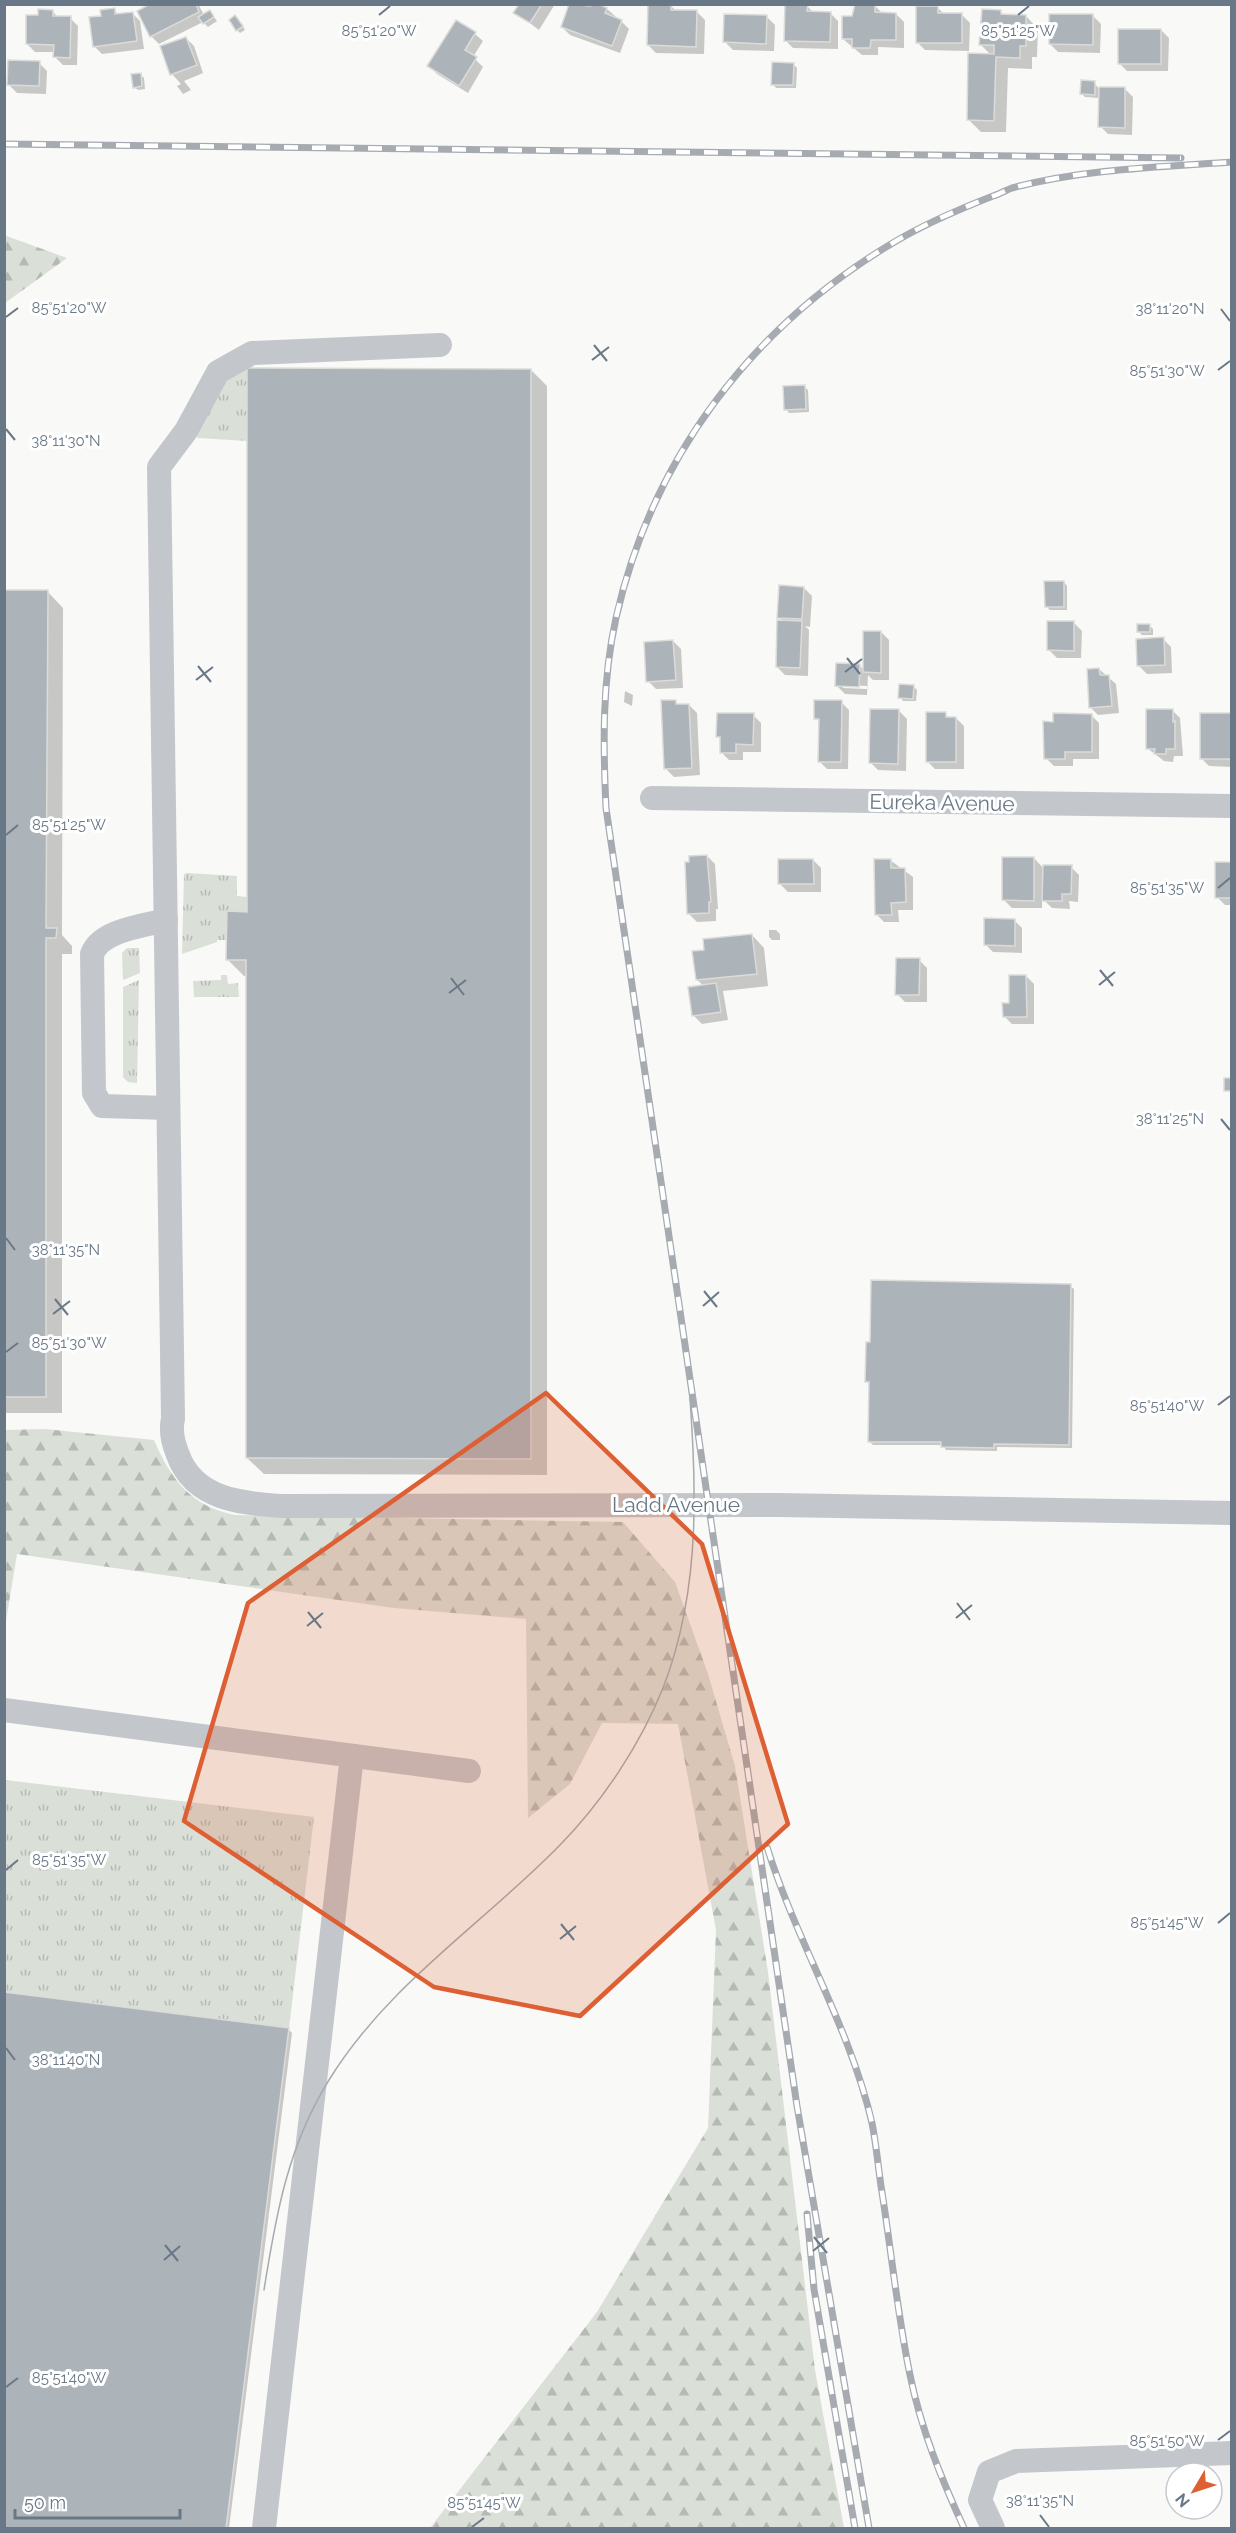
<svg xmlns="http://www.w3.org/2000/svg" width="1236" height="2533" font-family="Raleway,sans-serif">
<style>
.grass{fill:url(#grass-tufts)}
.forest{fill:url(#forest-firs)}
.shadow{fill:#0003;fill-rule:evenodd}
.building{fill:#acb3b9;stroke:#dbdbd9;stroke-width:1.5}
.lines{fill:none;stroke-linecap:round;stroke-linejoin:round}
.minor{stroke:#c3c6ca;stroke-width:24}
.tram{stroke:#a6abb1;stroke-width:1.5}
.rail-casing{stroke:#a6abb1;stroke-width:7}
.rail{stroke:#fff;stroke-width:4.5;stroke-dasharray:14;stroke-linecap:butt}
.marked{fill:#dd5f33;fill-opacity:0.2;stroke:#dd5f33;stroke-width:4.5;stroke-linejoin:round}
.ticks{fill:none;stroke:#697886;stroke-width:2}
.labels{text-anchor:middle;stroke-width:6;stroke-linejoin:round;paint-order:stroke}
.street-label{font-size:21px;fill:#697886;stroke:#fff}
.ticks-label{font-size:15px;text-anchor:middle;fill:#697886;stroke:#fff;stroke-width:6;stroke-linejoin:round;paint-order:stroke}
</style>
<defs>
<pattern id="grass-tufts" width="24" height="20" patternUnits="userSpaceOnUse" patternTransform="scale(1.5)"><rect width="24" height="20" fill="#dae0d8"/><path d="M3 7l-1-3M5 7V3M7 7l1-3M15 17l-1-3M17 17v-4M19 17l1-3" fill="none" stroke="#b5bab5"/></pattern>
<pattern id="forest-firs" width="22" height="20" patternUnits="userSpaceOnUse" patternTransform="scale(1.5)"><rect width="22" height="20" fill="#dae0d8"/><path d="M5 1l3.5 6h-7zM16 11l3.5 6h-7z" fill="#b5bab5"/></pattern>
</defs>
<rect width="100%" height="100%" fill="#f9f9f7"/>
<!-- grass -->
<g class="grass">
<path d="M247 368V441L198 438 193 431 222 385 237 369Z"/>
<path d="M187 873 237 876V896L247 897V912L227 911V940H217V942L182 954 184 874Z"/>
<path d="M127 948H139L140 973 123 980 122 953Z"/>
<path d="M221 975H227L228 984 238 983 239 997H194L193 981 221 980Z"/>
<path d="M139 980 137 1083 128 1082 123 1077V987Z"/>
<path d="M5 1780 314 1817 289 2028 5 1992Z"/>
</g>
<!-- forest -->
<g class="forest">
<path d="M4 235 67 258 5 303H4Z"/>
<path d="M45 1429 154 1440C171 1479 190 1506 235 1515L623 1522 675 1582 708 1674 735 1766 768 1972 815 2370 844 2528H430L597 2312 708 2128 716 1930 678 1724 602 1723 570 1784 528 1818 526 1619 394 1608 17 1554 5 1627V1430Z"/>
</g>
<!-- shadow -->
<g class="shadow">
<path d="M154 4H198L204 15 210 12 217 21 208 27 203 22 159 44 151 36Z"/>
<path d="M520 4H555L539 30 515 12Z"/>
<path d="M571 4H581L591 8 594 4 607 9 621 21 629 29 620 53 570 35 562 27Z"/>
<path d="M671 6 677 12H697L705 20 704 54 656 53 648 45Z"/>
<path d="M807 6 814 13H830L838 21V49L793 48 785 40Z"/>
<path d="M875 6 883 14H896L904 22V48L878 47V55H862L843 39 853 18Z"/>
<path d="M938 8 944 14 962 15 970 23 969 51 925 50 917 42Z"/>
<path d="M114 10 119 15 132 13 140 21 144 49 102 54 94 46 103 17Z"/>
<path d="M52 11 58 17 70 18 78 26 77 65H63L55 57V52H35L27 44 40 17Z"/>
<path d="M1000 11 1005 16H1026L1038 29 1037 57H1032V69L1008 68 1006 132H981L969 120 991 55 981 45Z"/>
<path d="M1093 16 1101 24 1100 53 1058 52 1050 44Z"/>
<path d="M767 17 775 25 774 51 733 50 725 42Z"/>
<path d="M239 20 245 30 240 33 237 30Z"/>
<path d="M1161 30 1169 38 1168 71H1127L1119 63Z"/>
<path d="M475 34 483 41 473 57 483 67 468 93 437 74 429 66Z"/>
<path d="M186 38 194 46 203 73 184 81 191 90 183 94 177 86 181 84 172 74Z"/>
<path d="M39 63 47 71 46 94 17 93 9 85Z"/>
<path d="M793 64 797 68 796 88H776L773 84Z"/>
<path d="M140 74 144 78 145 89 138 90 134 87Z"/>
<path d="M1094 82 1098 88 1125 89 1133 97 1132 135 1108 134 1100 126V98L1085 97 1082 94Z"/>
<path d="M531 370 547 386V1475L264 1474 247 1458V976H244L228 960 248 914Z"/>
<path d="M805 387 808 390 809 412 789 413 786 409Z"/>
<path d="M1064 582 1067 586V610H1050L1047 607Z"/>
<path d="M804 588 812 596 810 627 805 626 809 630 808 676 785 675 777 667 783 622 779 617Z"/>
<path d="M4 591H47L63 608 62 935 72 946V954H62V1413H4Z"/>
<path d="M1074 623 1082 631 1081 658H1057L1049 650Z"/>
<path d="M1149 625 1153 629V635H1142L1139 632Z"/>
<path d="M881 632 889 640V680H873L868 675 867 695 845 694 837 686 860 666 865 671ZM843 685 867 686V689L843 688Z"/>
<path d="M1163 639 1171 647 1172 673 1147 674 1139 666Z"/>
<path d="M673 641 681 649 683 688 656 689 648 681Z"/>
<path d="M1099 669 1116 684 1119 713 1098 715 1090 707Z"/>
<path d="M913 686 917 690 916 701H903L900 697Z"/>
<path d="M625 691 633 695 632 706 624 702Z"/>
<path d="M675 701 679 706 689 705 697 713 700 775 674 777 666 769Z"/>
<path d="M841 702 849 710 848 769H827L819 761 820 723 816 718Z"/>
<path d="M1172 710 1180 718 1183 756H1174L1173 762 1164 761 1147 748Z"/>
<path d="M899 711 907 719 906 771 878 770 870 762Z"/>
<path d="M945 714 950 719 956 718 964 726V769H935L927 761Z"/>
<path d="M1232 714V767L1209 766 1201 758Z"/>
<path d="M753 715 761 723V752H743V760H729L721 752 722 740 718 736Z"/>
<path d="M1091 715 1099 723V759H1073V766H1054L1046 758Z"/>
<path d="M707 856 715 864 718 909H716V921L697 922 689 914Z"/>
<path d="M1034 858 1044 869 1071 867 1079 875 1078 902 1069 901 1070 909 1052 908 1042 898V908H1012L1004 900Z"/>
<path d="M813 860 821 868V892H788L780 884Z"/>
<path d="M890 860 913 877V910H898L899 922H884L876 914Z"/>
<path d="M1232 863V905H1225L1217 897Z"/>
<path d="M1014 920 1022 928V953L993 952 985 944Z"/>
<path d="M769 930H776L780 934V940H772L769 937Z"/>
<path d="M752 935 764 948 768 986 723 991 728 1020 702 1024 694 1016 704 986 697 980 706 951Z"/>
<path d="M919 960 927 968V1002H905L897 994Z"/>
<path d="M1026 976 1034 984V1024H1012L1004 1016Z"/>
<path d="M1070 1286 1074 1289 1072 1448 997 1447V1451L946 1450 943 1445H873L869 1441 870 1385 867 1381Z"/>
<path d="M4 1994 289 2030 292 2033 229 2528H4Z"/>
</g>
<!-- building -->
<g class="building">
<path d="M150 4H196L199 12 150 37 137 11Z"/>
<path d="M519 4H542L530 23 513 13Z"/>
<path d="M569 4 590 6 598 4 607 8 605 13 622 20 612 46 561 27Z"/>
<path d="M648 4H671V10H697L696 47 647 45Z"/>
<path d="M785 4H808L807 11 831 12 830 42 784 41Z"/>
<path d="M855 4 875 5V12L896 13V40H871L870 48H852V39H842V16H852Z"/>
<path d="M916 6H938V13H962V43H916Z"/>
<path d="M115 8V14L133 12 137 41 93 47 89 17 101 16 100 10Z"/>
<path d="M38 9 53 10V16H71L70 58 53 57 54 45 26 44V15H38Z"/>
<path d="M982 9 1001 10V14L1026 15V46H1020V58L996 57 994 121 967 120 968 53 994 54V45H979Z"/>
<path d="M210 10 214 17 203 24 198 17Z"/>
<path d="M724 14 767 15 766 44 723 42Z"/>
<path d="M1049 14H1093V45L1049 44Z"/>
<path d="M235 15 243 26 236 31 229 20Z"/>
<path d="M456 20 476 32 465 50 477 57 459 86 427 66Z"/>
<rect x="1118" y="29" width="43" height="35"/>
<path d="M186 37 197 65 170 75 160 46Z"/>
<path d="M8 60 40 61 39 86 7 85Z"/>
<path d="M772 62 794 63 793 85H771Z"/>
<path d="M141 73 142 86 133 88 131 74Z"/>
<path d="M1081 80 1095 81V95L1080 94Z"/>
<path d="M1099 87H1125V128L1098 127Z"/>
<path d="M247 368 531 369V1459L246 1458V960H226L227 911 247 912Z"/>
<path d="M805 385 806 409 784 410 783 386Z"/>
<path d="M1044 581H1064V607H1045Z"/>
<path d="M779 585 804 587 802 619 777 618Z"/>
<path d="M4 590H48L46 925V928H57L56 938H46V1397H4Z"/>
<path d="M777 620 802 621 800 668 776 667Z"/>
<path d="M1047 621H1074V651L1047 650Z"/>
<rect x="1137" y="624" width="13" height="8"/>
<path d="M863 631H881V673L863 672Z"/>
<path d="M1164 637 1165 665 1137 666 1136 639Z"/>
<path d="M673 640 676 680 646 682 644 642Z"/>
<path d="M836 663 860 664 859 687 835 686Z"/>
<path d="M1099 668 1100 675H1109L1112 706 1089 708 1087 669Z"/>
<path d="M899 684 914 685 913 699 898 698Z"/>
<path d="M661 700H676V704H689L692 768 664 769Z"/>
<path d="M814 700H842L841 762H818L819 719H814Z"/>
<path d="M870 709H899L898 764 869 763Z"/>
<path d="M1146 709H1173V722L1175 721V749H1166V754H1154L1155 749H1146Z"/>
<path d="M926 712H946V717H956V762H926Z"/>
<path d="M717 713H754L753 745 736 744V753H720V737H716Z"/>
<path d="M1053 713 1092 714V752H1065V759H1044L1043 721 1053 722Z"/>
<rect x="1200" y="713" width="32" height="46"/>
<path d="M707 855 711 902H709V913L687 914 685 862H689V856Z"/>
<path d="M1002 857H1034V901L1002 900Z"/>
<path d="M778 859H813L814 884H778Z"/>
<path d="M874 859H891V868H905L906 902 891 903 892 915H875Z"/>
<rect x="1215" y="862" width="17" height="36"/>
<path d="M1043 865H1072L1071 894H1062V901H1042Z"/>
<path d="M984 918 1015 919V946L984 945Z"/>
<path d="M752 934 757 974 696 980 692 951 704 950 703 939Z"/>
<path d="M896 958H920L919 995H895Z"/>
<path d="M1009 975H1026L1027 1017H1003L1002 1003H1009Z"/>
<path d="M716 983 721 1012 692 1016 688 987Z"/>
<rect x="1224" y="1078" width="8" height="13"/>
<path d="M871 1280 1071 1284 1069 1445 994 1444V1448L941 1447V1442H868L869 1382H865L866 1342H870Z"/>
<path d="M4 1992 289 2028 226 2528H4Z"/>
</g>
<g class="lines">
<!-- minor -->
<g class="minor">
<path d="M440 345 252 353 218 372 186 431 159 467 173 1419C170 1431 173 1443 178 1455 194 1500 244 1504 284 1506L779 1505 1232 1513"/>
<path d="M652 798 1232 806"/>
<path d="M166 920C143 926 101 930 92 954L94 1093 102 1106 168 1108"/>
<path d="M4 1710 469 1771"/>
<path d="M264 2528 352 1756"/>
<path d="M993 2528 980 2500 989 2472 1016 2461 1232 2453"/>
</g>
<!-- tram -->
<path class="tram" d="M264 2290C276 2214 288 2146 329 2080 388 1984 483 1924 560 1845 603 1801 640 1745 663 1688 705 1580 695 1468 687 1356"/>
<defs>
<g id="rail">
<path d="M4 144 1181 158"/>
<path d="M767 1847C796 1941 850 2027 872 2123 876 2143 878 2165 881 2186 891 2248 897 2312 910 2375 921 2429 941 2478 964 2528"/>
<path d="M807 2214 814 2289 855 2528"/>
<path d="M869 2528 797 2106 606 808C603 744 602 681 616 618 652 458 751 328 891 244 924 224 957 210 993 196 1000 194 1006 190 1012 188 1083 169 1159 167 1232 162"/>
</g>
</defs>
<!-- rail casing -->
<use href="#rail" class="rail-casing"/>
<!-- rail -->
<use href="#rail" class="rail"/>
</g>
<!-- marked area -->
<path class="marked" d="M546 1393 702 1544 788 1824 580 2016 434 1987 184 1821 248 1603Z"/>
<!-- ticks -->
<path class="ticks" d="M379 15 390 6M1018 15 1029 6M1221 309 1230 321M6 317 18 308M594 345 607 361M592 360 609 347M1218 370 1230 361M6 429 15 440M847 658 860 674M198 666 211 682M845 672 862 659M196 680 213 667M6 835 18 825M1218 888 1230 878M1100 970 1113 986M451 978 464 995M1099 985 1115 972M449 993 466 980M1221 1119 1230 1130M6 1238 15 1250M704 1291 717 1307M55 1299 68 1315M703 1306 719 1292M53 1314 70 1301M6 1352 18 1343M1218 1405 1230 1396M957 1603 970 1620M308 1612 321 1628M956 1618 972 1605M307 1626 323 1613M6 1870 18 1860M1218 1923 1230 1913M561 1924 574 1940M560 1939 576 1926M6 2048 15 2060M814 2237 827 2253M165 2245 178 2261M813 2251 829 2238M164 2260 180 2246M6 2387 18 2378M1218 2440 1230 2431M1040 2515 1049 2527M472 2527 484 2518"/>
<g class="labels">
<!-- street labels -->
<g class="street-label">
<text transform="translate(942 803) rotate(1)" y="7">Eureka Avenue</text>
<text x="676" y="1512">Ladd Avenue</text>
</g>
</g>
<g class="ticks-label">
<text x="379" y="36">85°51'20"W</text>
<text x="1018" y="36">85°51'25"W</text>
<text x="69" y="313">85°51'20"W</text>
<text x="1170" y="314">38°11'20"N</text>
<text x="1167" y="376">85°51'30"W</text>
<text x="66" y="446">38°11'30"N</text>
<text x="69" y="830">85°51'25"W</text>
<text x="1167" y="893">85°51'35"W</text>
<text x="1170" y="1124">38°11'25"N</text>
<text x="66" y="1255">38°11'35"N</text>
<text x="69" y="1348">85°51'30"W</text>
<text x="1167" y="1411">85°51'40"W</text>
<text x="69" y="1865">85°51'35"W</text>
<text x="1167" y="1928">85°51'45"W</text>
<text x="66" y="2065">38°11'40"N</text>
<text x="69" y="2383">85°51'40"W</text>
<text x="1167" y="2446">85°51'50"W</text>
<text x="1040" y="2506">38°11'35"N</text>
<text x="484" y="2508">85°51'45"W</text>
</g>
<!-- border -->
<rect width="1236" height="2533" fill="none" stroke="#697886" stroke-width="12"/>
<!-- north arrow -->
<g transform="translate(1194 2491) rotate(231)"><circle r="28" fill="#ffffff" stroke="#c3c9cf" stroke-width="1.5"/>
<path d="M0-4.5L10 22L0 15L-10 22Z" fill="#dd5f33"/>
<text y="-9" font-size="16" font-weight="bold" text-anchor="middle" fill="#697886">N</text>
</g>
<!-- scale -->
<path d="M15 2509v9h165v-9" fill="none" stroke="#697886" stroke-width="3"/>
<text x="24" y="2509" font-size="18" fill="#697886" stroke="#ffffff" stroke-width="4.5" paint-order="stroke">50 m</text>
</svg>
